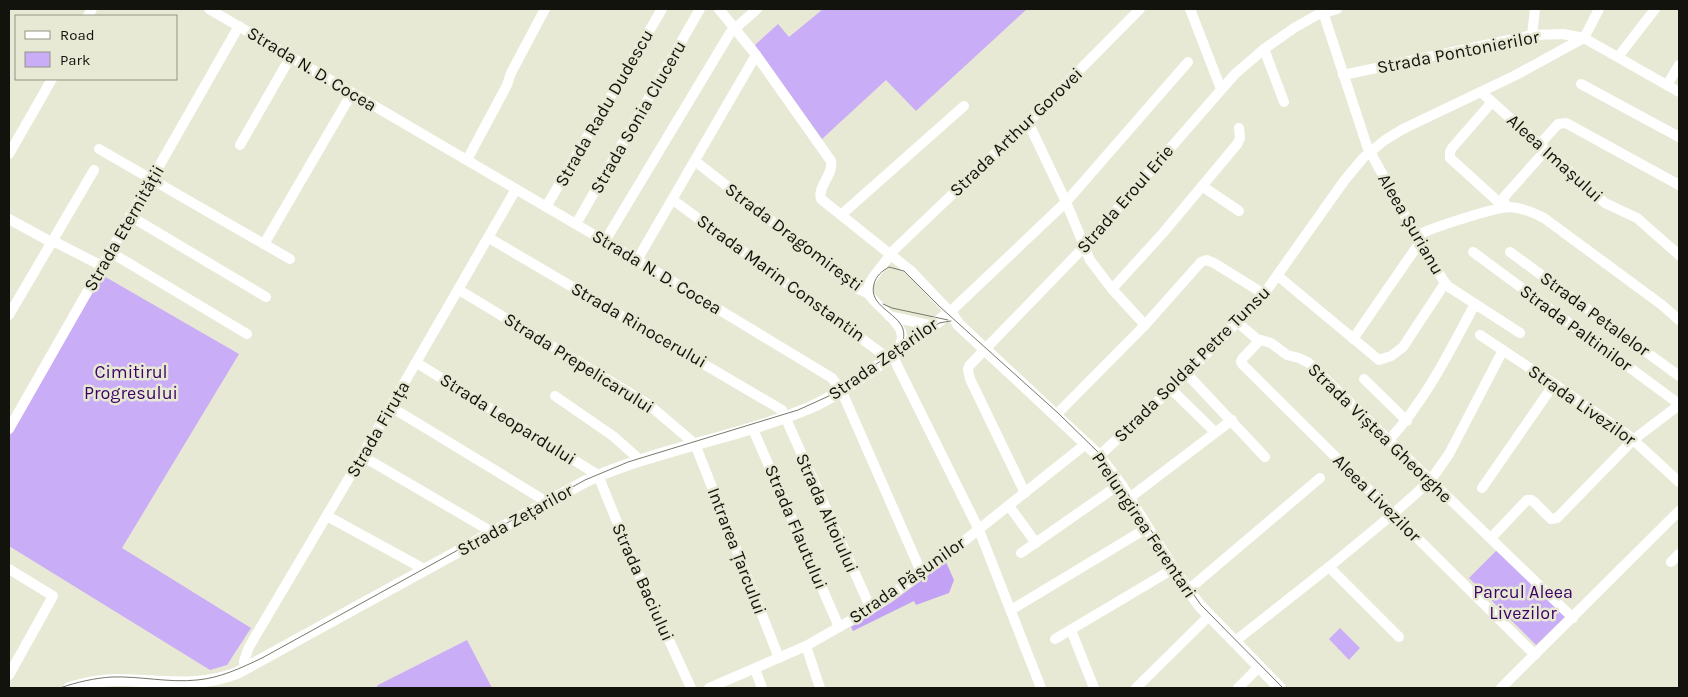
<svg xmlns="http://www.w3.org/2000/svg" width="1688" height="697" font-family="Karla,sans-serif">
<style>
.green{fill:#caadf7}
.forest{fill:#c3a2f5}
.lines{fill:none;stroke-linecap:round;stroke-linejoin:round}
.minor{stroke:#fff;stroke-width:10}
.major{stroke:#fff;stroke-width:12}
.tram{stroke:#77786b;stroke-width:1}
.labels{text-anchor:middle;stroke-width:5;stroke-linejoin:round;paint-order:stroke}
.street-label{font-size:18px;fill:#12130c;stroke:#e8e9d4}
.park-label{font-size:18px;fill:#3c0268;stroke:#e8e9d4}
</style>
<rect width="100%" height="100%" fill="#e8e9d4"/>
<!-- green -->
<g class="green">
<path d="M823 9H1027L916 111 886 80 822 139 755 45 778 24 789 37Z"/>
<path d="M102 275 239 354 122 548 251 628 227 665 210 670 9 546V437Z"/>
<path d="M1498 549 1567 615 1536 645 1469 578Z"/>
<path d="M1340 628 1360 648 1349 660 1329 639Z"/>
<path d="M467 640 492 688H376L378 685Z"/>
</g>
<!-- forest -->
<path class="forest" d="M946 562 954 580 949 593 916 605 914 601 853 631 851 627 892 602Z"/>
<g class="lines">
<!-- minor -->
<g class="minor">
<path d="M209 9 637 260 832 378 842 392 922 574"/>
<path d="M719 9 756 55 831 161C834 175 817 186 821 199L911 271 950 312 1066 202 1188 62"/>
<path d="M1190 9 1221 89"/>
<path d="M88 16 92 9"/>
<path d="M1532 35 1535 9"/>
<path d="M1264 49 1284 102"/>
<path d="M1618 57 1655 9"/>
<path d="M1343 75 1532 35 1563 34 1584 38 1679 92"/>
<path d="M1581 84 1679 137"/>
<path d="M1667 85 1679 65"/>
<path d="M1481 92 1605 203 1637 218 1679 255"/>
<path d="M1492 102 1452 148 1450 152V158L1504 207"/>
<path d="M1028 122 1066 202 1090 260 1112 289 1145 325"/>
<path d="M240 145 291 56"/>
<path d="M1539 145 1558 124 1566 123 1679 185"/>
<path d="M99 149 290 259"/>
<path d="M9 154 52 79"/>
<path d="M467 160 507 85 511 73 545 9"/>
<path d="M695 161 858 289 868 293"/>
<path d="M1202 186 1239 211"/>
<path d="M673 200 888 358"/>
<path d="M546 207 662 9"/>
<path d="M1504 207V197L1546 150"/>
<path d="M841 215 964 106"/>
<path d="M130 216 266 297"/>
<path d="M9 219 51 242 57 243 102 266"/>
<path d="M576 224 700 9"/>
<path d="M1416 236C1430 228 1496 207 1510 207 1523 208 1533 212 1544 218L1662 305 1679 320"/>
<path d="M489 238 782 410 871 609"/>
<path d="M605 241 730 33 757 9"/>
<path d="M264 244 352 93"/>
<path d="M110 252 247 334"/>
<path d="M1473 252 1679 404"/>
<path d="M1510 252 1679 376"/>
<path d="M637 260 756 55"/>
<path d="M1278 276 1379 360 1391 356 1403 347 1445 283 1416 236 1367 146 1322 9"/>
<path d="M1445 283 1449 287 1520 333"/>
<path d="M1112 289 1163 233 1238 143 1240 138 1239 128"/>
<path d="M459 290 648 404 695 444 779 658"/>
<path d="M868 293 869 284 874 276 895 249 1028 122 1140 9"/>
<path d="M868 293C876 307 903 322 902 338 901 343 898 348 896 353"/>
<path d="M9 315 94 170"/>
<path d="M889 316 933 326"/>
<path d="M1237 322 1257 339 1271 343 1287 355 1299 358 1309 363 1573 618"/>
<path d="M1480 335 1554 384 1628 435 1679 482"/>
<path d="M1353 339 1420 242"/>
<path d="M1260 340 1242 359 1241 362 1243 365 1535 655"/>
<path d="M892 355 979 530 1041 688"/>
<path d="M417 363 598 475 634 564 691 688"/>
<path d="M1187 374 1265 457"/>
<path d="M1364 379 1407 421"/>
<path d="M1171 389 1215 432"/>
<path d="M555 396 613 436 640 460"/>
<path d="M391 407 547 502"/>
<path d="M1056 415 1145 325 1201 262 1207 260 1214 263 1264 294"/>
<path d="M752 427 839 627"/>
<path d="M9 429 239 26"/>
<path d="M1389 440C1426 400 1449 352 1475 304"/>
<path d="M362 456 492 532"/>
<path d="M1099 456 1187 374 1264 294 1344 181 1363 158 1385 140 1403 129 1516 75 1578 41 1584 38 1599 9"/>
<path d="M1482 488 1554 384"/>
<path d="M1025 493 970 379 968 370 969 366 1084 247 1235 74 1264 49 1294 28 1317 15 1337 9"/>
<path d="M1128 499 1232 420"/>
<path d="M1009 506 1036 543"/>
<path d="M327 516 424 569"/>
<path d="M1491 538 1527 500H1531L1534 502 1551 519 1557 518 1633 440 1679 405"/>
<path d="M1021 553 1120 484"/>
<path d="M1671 562 1679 554"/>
<path d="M1329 567 1399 637"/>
<path d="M9 569 53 596 9 675"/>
<path d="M1188 590 1320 478"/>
<path d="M1011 610 1147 528"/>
<path d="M1071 630 1094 688"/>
<path d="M1055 639 1173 569"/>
<path d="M1234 642 1329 567 1393 514 1430 481 1449 454 1503 350"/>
<path d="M806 646 820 688"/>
<path d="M245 669 244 661 249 647 362 456 516 189"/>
<path d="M755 669 762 688"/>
<path d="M709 688 806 646 874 607 949 553 1087 443"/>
<path d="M1136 688 1209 616"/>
<path d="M1238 688 1259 667"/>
<path d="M1501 688 1679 511"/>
</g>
<!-- major -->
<path class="major" d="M69 688C84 684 99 680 115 680 157 680 196 689 237 673L586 481C657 449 737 438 809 408 836 396 859 379 883 362 906 345 928 330 950 312L959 325 1099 456 1120 484 1173 569 1200 606 1280 688"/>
<!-- tram -->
<g class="tram">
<path d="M883 304 892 308 948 320"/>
<path d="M898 353 939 323 951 321"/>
<path d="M60 688C77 682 95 678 112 677 140 676 169 683 197 680 220 678 241 668 262 658L585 480 628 462 798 410 829 396 900 348C903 342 905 336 903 329 897 312 868 306 874 284 876 276 882 271 889 267L904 271 939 306 1058 413 1100 454 1121 483 1175 568 1201 605 1283 688"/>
</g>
</g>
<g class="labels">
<!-- street labels -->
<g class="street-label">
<text transform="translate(1458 52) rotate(-11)" y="6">Strada Pontonierilor</text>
<text transform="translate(312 69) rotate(31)" y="6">Strada N. D. Cocea</text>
<text transform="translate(604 108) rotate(-60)" y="6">Strada Radu Dudescu</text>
<text transform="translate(638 117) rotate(-60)" y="6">Strada Sonia Cluceru</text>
<text transform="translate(1016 132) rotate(-44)" y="6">Strada Arthur Gorovei</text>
<text transform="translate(1555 158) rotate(42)" y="6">Aleea Imașului</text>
<text transform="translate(1125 199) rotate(-49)" y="6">Strada Eroul Erie</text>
<text transform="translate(1411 224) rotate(60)" y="6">Aleea Șurianu</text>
<text transform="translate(124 228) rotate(-60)" y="6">Strada Eternității</text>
<text transform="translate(794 237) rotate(37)" y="6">Strada Dragomirești</text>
<text transform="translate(657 272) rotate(31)" y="6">Strada N. D. Cocea</text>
<text transform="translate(781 278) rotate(36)" y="6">Strada Marin Constantin</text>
<text transform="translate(1595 314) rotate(36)" y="6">Strada Petalelor</text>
<text transform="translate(639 325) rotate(30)" y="6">Strada Rinocerului</text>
<text transform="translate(1576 328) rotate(36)" y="6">Strada Paltinilor</text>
<text transform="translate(883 359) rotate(-35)" y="6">Strada Zețarilor</text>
<text transform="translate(579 363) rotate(32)" y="6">Strada Prepelicarului</text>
<text transform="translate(1192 364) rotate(-45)" y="6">Strada Soldat Petre Tunsu</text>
<text transform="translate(1582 405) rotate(35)" y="6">Strada Livezilor</text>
<text transform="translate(508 419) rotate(32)" y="6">Strada Leopardului</text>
<text transform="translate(378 429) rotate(-60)" y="6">Strada Firuța</text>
<text transform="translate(1380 433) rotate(44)" y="6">Strada Viștea Gheorghe</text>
<text transform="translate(1377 498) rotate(45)" y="6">Aleea Livezilor</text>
<text transform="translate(827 513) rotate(66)" y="6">Strada Altoiului</text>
<text transform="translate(515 520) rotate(-29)" y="6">Strada Zețarilor</text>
<text transform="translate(1144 525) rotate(56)" y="6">Prelungirea Ferentari</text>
<text transform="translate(796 527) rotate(67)" y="6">Strada Flautului</text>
<text transform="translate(737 551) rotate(69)" y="6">Intrarea Țarcului</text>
<text transform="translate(907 580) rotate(-35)" y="6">Strada Pășunilor</text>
<text transform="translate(643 582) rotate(66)" y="6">Strada Baciului</text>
</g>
<!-- park labels -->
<g class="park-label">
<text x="131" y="378">Cimitirul<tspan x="131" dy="21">Progresului</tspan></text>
<text x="1523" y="598">Parcul Aleea<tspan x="1523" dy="21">Livezilor</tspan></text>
</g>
</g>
<!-- border -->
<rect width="1688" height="697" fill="none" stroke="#12130c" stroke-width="20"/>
<!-- legend -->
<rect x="15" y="15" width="162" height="65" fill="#e8e9d4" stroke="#929384"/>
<rect x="25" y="31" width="25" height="8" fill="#ffffff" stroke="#929384"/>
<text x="60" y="40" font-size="15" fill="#12130c">Road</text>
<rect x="25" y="52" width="25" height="15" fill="#caadf7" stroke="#929384"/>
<text x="60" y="65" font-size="15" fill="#12130c">Park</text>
</svg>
